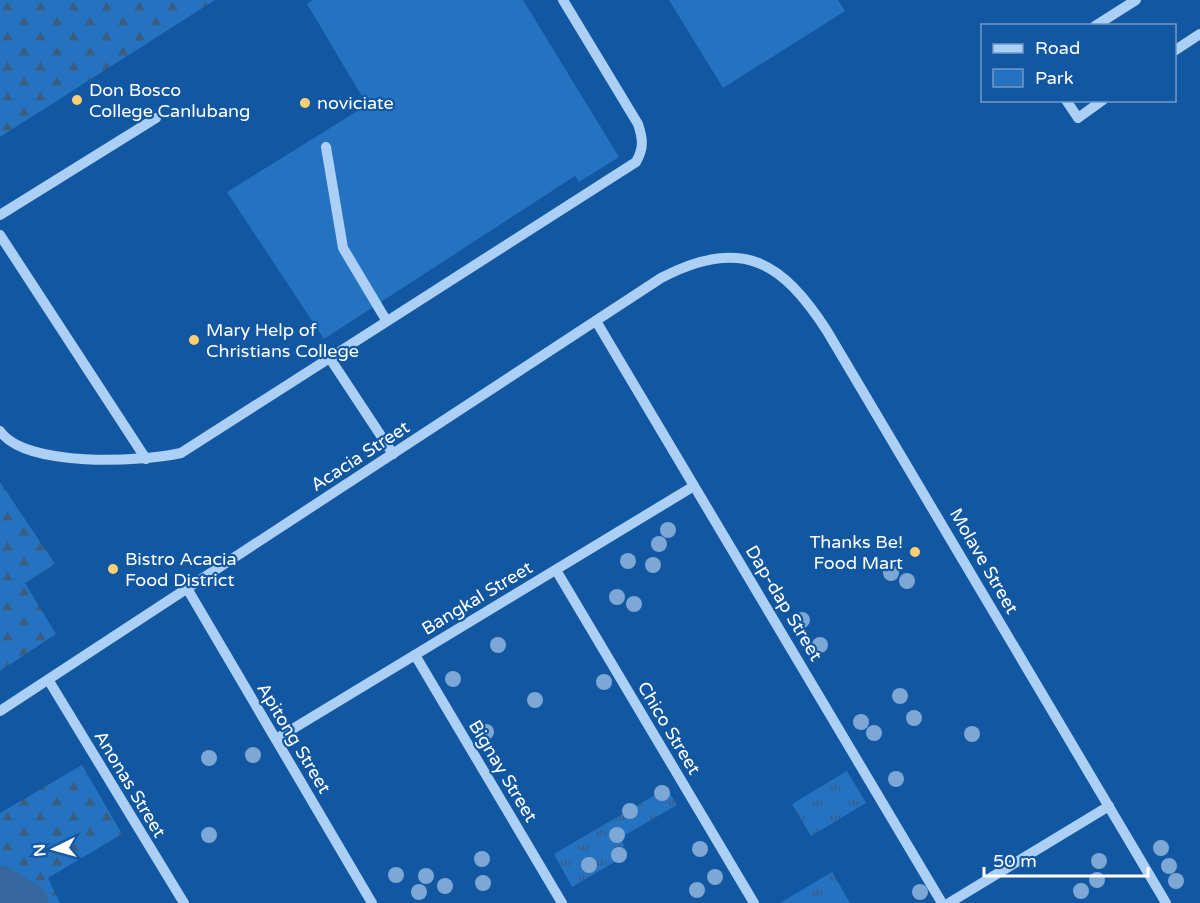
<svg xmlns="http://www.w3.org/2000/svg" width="1200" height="903" font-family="'Varela Round',sans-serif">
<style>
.grass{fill:url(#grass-tufts)}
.forest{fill:url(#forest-firs)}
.park{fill:#2572c0}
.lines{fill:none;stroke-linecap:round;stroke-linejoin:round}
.river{stroke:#35669c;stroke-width:39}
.minor{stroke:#acd0f5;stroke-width:10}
.tree{fill:#7da7d4}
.poi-dot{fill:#ffcf70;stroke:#1257a1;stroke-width:2}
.labels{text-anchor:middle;stroke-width:4.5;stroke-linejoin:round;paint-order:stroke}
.poi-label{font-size:18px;fill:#fff;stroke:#1257a1;text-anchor:start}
.street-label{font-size:18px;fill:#fff;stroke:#1257a1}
</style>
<defs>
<pattern id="grass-tufts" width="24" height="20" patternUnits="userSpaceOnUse" patternTransform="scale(1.5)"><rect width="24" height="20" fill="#2572c0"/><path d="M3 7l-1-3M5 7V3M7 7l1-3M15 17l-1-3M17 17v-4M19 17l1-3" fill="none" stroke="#3a5d80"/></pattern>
<pattern id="forest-firs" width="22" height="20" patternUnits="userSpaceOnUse" patternTransform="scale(1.5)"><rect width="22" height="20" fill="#2572c0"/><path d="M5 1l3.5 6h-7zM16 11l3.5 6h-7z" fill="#3a5d80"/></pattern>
</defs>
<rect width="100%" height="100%" fill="#1257a1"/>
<!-- grass -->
<g class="grass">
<path d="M847 771 866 803 811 836 792 804Z"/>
<path d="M667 788 677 805 620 838 628 854 572 887 554 854Z"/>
<path d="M832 872 850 903H780Z"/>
</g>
<!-- forest -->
<g class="forest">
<path d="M0 0H215L0 137Z"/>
<path d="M0 482 55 564 25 583 56 634 0 671Z"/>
<path d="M82 765 122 834 48 878 60 903H0V813Z"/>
</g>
<!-- park -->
<g class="park">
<path d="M313 0H523L619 157 579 182 575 176 324 339 227 192 367 105 307 4Z"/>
<path d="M669 0H838L845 11 723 88Z"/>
</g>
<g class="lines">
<!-- river -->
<path class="river" d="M0 885 29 903"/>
<!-- minor -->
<g class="minor">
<path d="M1095 26 1136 0"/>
<path d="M1174 51 1200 34"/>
<path d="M1066 100 1078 118 1103 100"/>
<path d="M326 147 343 248 386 320"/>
<path d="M0 215 156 118"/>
<path d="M0 235 146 459"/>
<path d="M596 321 942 903"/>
<path d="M329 357 393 454"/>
<path d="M0 431C26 468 141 462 181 453L636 162C644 148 643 139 638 124L563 0"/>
<path d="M556 570 754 903"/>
<path d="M188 590 372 903"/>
<path d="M415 655 562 903"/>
<path d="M49 681 184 903"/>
<path d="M0 711 661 278C741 236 782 261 827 331L1166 903"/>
<path d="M276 739 694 486"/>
<path d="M949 903 1109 806"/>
</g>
</g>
<!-- trees -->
<g class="tree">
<circle cx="668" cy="530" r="8"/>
<circle cx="659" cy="544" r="8"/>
<circle cx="628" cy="561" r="8"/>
<circle cx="653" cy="565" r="8"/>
<circle cx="891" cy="573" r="8"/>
<circle cx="907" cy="581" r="8"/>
<circle cx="617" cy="597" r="8"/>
<circle cx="634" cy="604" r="8"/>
<circle cx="802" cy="620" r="8"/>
<circle cx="498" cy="645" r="8"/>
<circle cx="820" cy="645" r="8"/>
<circle cx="453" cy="679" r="8"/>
<circle cx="604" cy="682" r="8"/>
<circle cx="900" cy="696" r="8"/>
<circle cx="535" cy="700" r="8"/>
<circle cx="914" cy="718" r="8"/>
<circle cx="861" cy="722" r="8"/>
<circle cx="486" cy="732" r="8"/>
<circle cx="874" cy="733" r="8"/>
<circle cx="972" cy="734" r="8"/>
<circle cx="253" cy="755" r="8"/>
<circle cx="209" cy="758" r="8"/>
<circle cx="896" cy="779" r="8"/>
<circle cx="662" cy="793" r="8"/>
<circle cx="630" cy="811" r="8"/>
<circle cx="209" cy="835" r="8"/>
<circle cx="617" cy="835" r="8"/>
<circle cx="1161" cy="848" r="8"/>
<circle cx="700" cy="849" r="8"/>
<circle cx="619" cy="855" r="8"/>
<circle cx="482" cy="859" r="8"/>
<circle cx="1099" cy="861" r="8"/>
<circle cx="589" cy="865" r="8"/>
<circle cx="1169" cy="866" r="8"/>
<circle cx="396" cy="875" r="8"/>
<circle cx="426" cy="876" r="8"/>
<circle cx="715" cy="877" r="8"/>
<circle cx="1097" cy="880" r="8"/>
<circle cx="1176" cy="881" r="8"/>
<circle cx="483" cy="883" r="8"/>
<circle cx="445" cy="886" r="8"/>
<circle cx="697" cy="890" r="8"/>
<circle cx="1081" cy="891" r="8"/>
<circle cx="419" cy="892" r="8"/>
<circle cx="920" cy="892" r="8"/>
</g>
<!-- markers -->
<g class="poi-dot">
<circle cx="77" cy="100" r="6"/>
<circle cx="305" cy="103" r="6"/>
<circle cx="194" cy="340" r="6"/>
<circle cx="915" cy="552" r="6"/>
<circle cx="113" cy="569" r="6"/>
</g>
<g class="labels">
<!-- poi labels -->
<g class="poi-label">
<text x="89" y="96">Don Bosco<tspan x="89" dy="21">College Canlubang</tspan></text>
<text x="317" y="109">noviciate</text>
<text x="206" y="336">Mary Help of<tspan x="206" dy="21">Christians College</tspan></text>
<text x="903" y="548" text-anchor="end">Thanks Be!<tspan x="903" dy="21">Food Mart</tspan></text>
<text x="125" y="565">Bistro Acacia<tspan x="125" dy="21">Food District</tspan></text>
</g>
<!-- street labels -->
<g class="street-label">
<text transform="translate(360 456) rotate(-33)" y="6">Acacia Street</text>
<text transform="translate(984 561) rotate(60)" y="6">Molave Street</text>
<text transform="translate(477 598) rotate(-31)" y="6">Bangkal Street</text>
<text transform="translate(784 603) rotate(59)" y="6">Dap-dap Street</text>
<text transform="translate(669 728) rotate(59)" y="6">Chico Street</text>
<text transform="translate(294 738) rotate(59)" y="6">Apitong Street</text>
<text transform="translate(503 771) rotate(59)" y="6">Bignay Street</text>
<text transform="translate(130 784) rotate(59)" y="6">Anonas Street</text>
</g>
</g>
<!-- legend -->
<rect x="981" y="24" width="195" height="78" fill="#1257a1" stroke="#719ac7" stroke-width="1.5"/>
<rect x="993" y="44" width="30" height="9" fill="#acd0f5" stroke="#719ac7" stroke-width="1.5"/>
<text x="1035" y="54" font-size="18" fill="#ffffff">Road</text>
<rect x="993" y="69" width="30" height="18" fill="#2572c0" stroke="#719ac7" stroke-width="1.5"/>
<text x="1035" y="84" font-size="18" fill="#ffffff">Park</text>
<!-- north arrow -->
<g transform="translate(54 849) rotate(265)" stroke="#1257a1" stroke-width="4.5" paint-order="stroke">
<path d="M0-4.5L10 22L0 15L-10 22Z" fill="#ffffff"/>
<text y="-9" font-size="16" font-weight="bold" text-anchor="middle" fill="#ffffff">N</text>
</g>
<!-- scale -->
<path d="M984 867v9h164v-9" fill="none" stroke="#ffffff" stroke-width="3"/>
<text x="993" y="867" font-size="18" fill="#ffffff" stroke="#1257a1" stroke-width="4.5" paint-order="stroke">50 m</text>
</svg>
